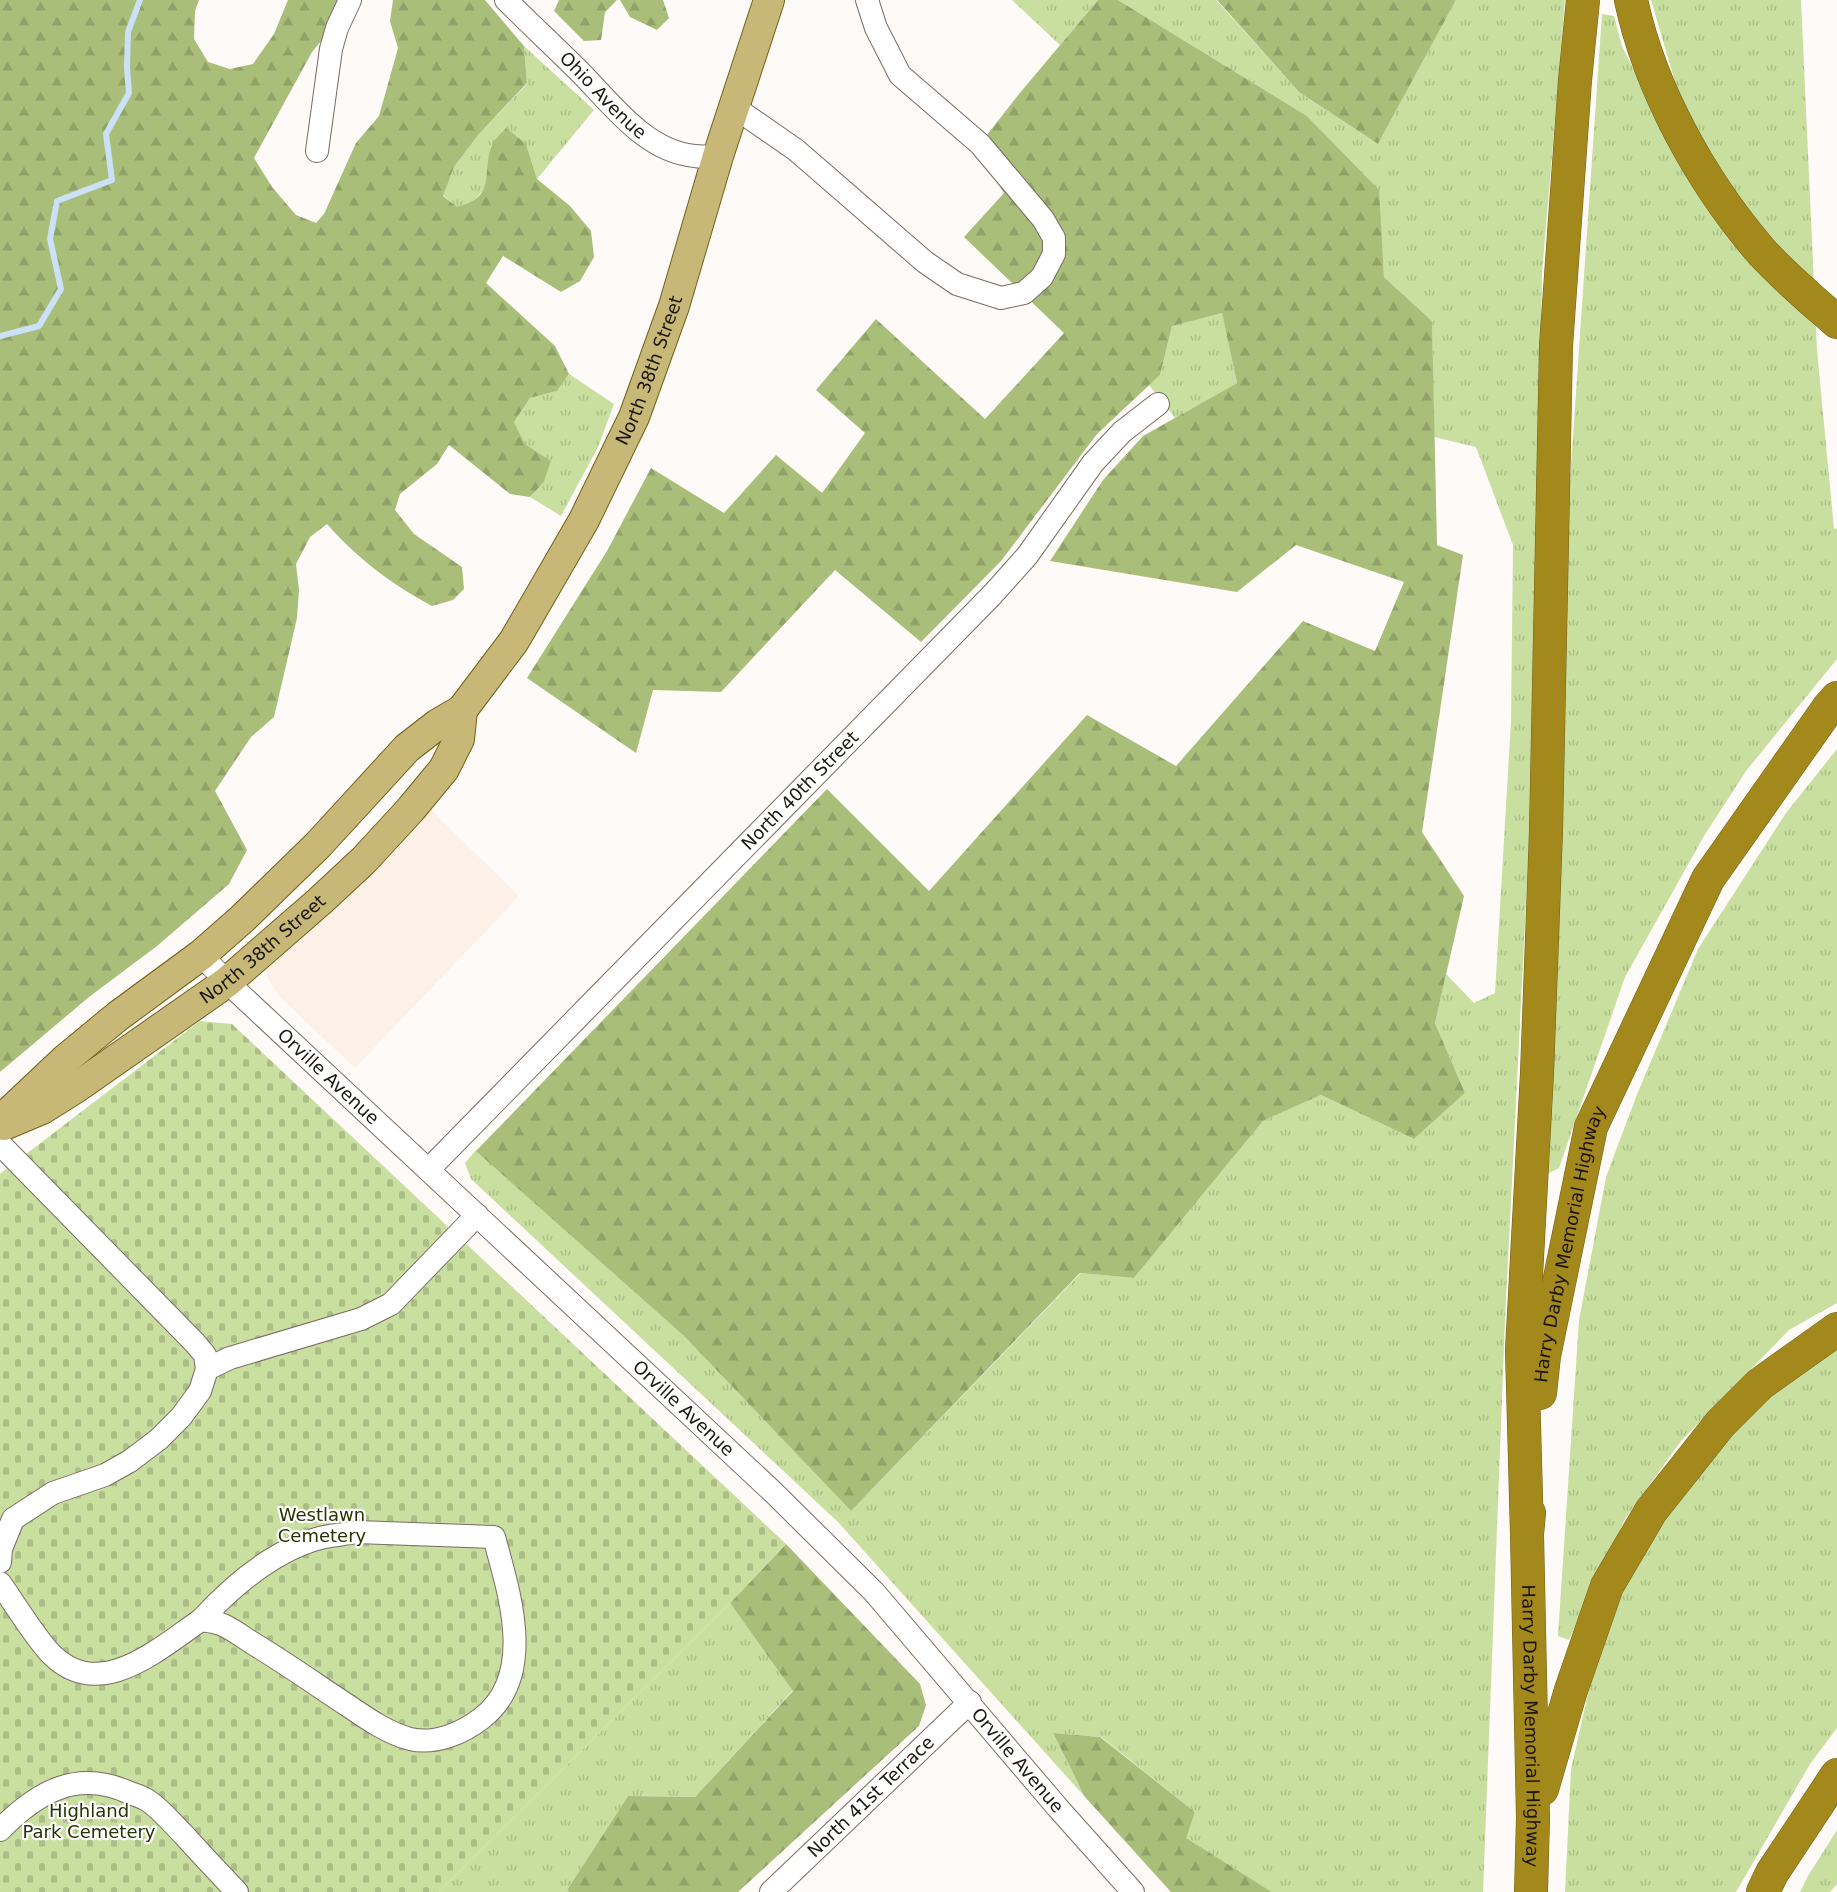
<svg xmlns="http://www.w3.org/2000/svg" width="1837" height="1892" font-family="'DejaVu Sans',sans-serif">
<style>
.built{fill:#fdf0e7}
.grass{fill:url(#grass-tufts)}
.forest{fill:url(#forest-firs)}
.cemetery{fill:url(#cemetery-stones)}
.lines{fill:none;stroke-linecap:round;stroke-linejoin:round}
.stream{stroke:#cce1f7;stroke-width:6}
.minor-casing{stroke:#796c62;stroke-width:24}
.major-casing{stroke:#736018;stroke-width:32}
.highway-casing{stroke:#736018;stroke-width:34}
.minor{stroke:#fff;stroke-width:22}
.major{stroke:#c8b877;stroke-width:30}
.highway{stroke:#a3881c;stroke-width:33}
.labels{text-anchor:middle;stroke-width:4.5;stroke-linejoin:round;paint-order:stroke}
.street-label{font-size:18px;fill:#1a1511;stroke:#fff}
.park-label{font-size:18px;fill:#263300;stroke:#fff}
</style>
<defs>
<pattern id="grass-tufts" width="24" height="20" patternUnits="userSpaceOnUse" patternTransform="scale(1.5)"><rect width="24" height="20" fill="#c9df9f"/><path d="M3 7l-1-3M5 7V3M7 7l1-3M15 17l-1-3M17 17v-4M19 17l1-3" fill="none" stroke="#acbe88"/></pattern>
<pattern id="forest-firs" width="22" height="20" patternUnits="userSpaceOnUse" patternTransform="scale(1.5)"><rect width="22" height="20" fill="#a8be79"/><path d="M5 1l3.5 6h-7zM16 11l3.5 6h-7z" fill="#90a268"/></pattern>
<pattern id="cemetery-stones" width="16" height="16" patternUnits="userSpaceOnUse" patternTransform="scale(1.5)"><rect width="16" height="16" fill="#c9df9f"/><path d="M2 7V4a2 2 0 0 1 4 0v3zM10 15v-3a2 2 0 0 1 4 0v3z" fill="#acbe88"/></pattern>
</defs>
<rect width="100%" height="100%" fill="#fdfaf8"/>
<!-- built -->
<path class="built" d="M428 807 519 896 355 1068 278 995 266 975 270 957Z"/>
<!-- grass -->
<g class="grass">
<path d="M1012 0H1098L1060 45Z"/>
<path d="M1118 0H1216L1299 92 1378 144 1456 0H1565L1542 274 1530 822 1505 1320 1483 1892H1272L1185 1838 1195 1812 1101 1737 1053 1733 1085 1797 838 1522 471 1179 465 1163 476 1150 684 1336 851 1511 1081 1273 1134 1278 1263 1121 1321 1095 1414 1139 1465 1093 1435 1023 1446 974 1474 1003 1495 993 1511 721 1513 545 1476 447 1434 437 1432 321 1384 277 1378 190 1307 116Z"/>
<path d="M1651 0H1801L1817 350 1834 529 1837 528V659L1746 771 1704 836 1625 977 1559 1168 1549 1173 1563 582 1602 14 1614 16 1622 46 1676 155 1684 112Z"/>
<path d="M524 46 594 110 537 179 526 144 491 145 485 188 472 203 457 208 443 195 454 167 479 134 527 84Z"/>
<path d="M1222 312 1237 383 1175 418 1149 385 1160 375 1172 326Z"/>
<path d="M569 374 614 404 598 447 561 516 530 497 544 482 551 461 525 444 514 422 530 398 557 391Z"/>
<path d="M1837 749V1303L1789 1330 1681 1441 1625 1519 1569 1640 1558 1636 1579 1320 1606 1177 1636 1097 1698 949 1786 813Z"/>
<path d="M1837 1345V1728L1810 1764 1736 1892H1565L1571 1769 1598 1650 1619 1589 1661 1514 1724 1433 1817 1356Z"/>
<path d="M730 1603 793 1690 695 1797 628 1796 567 1890 569 1892H439Z"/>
<path d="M1837 1830V1884L1830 1892H1800L1808 1876Z"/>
</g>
<!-- forest -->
<g class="forest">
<path d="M0 0H199L195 11 194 39 208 62 230 69 253 64 274 34 288 0H348L340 18 312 52 254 158 272 187 296 215 316 223 324 214 356 143 379 116 398 48 390 21 393 0H485L524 46 527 83 479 134 454 167 443 196 457 207C496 197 482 176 491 147 493 140 501 134 506 128L526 144 537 179 570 206 591 231 594 257 580 281 561 292 503 256 486 283 555 346 569 374 557 391 530 398 514 422 525 444 551 461 544 482 530 497 510 494 449 445 437 464 400 494 395 510 414 534 462 567 464 589 453 600 432 606C391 584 358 559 327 524L310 537 296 564 299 590 297 618 274 717 251 737 215 791 247 850 229 884 157 946 89 997 0 1072Z"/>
<path d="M559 0H617L605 12 601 40 584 41 554 11Z"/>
<path d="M620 0H663L669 18 657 30 630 17Z"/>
<path d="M1098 0H1118L1307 116 1379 190 1384 277 1432 321 1437 545 1463 555 1422 832 1464 896 1435 1023 1465 1093 1414 1139 1321 1095 1263 1121 1134 1278 1080 1273 851 1511 684 1336 476 1151 827 789 929 891 1087 715 1176 766 1303 621 1375 651 1404 582 1296 545 1237 592 1050 561 1103 480 1143 436 1237 383 1222 313 1172 326 1160 375 1097 434 1001 561 921 642 835 570 721 692 653 690 636 753 527 678 607 551 651 468 724 513 776 455 822 493 865 433 816 390 876 319 985 419 1064 333 964 237 1004 193 976 149 1019 94Z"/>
<path d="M1217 0H1456L1378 144 1299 92Z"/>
<path d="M786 1544 920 1684 926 1705 919 1726 738 1892H569L567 1890 628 1796 695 1797 793 1691 730 1603Z"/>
<path d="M1053 1733 1100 1737 1195 1812 1186 1838 1272 1892H1171L1085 1797Z"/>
</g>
<!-- cemetery -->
<path class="cemetery" d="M200 1021 232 1024 786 1544 730 1603 439 1892H0V1174Z"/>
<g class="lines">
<!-- stream -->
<path class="stream" d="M0 336 39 326 61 289 50 239 57 201 112 180 106 134 129 93 127 67 128 32 140 0"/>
<defs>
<g id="minor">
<path id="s1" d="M506 0C531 25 557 49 582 74 613 106 647 152 695 156 702 157 710 156 718 156"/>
<path d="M734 107 796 150 925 262 957 284 1001 298 1024 293 1042 277 1054 254V238L1043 219 980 144 900 75 876 28 867 0"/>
<path d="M317 151 331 49 337 28 350 0"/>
<path id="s2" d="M201 955 227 982 773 1492 874 1592 1058 1808 1133 1892"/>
<path d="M0 1144 195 1343 205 1355 207 1369 230 1358 361 1319 391 1304 477 1215"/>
<path id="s3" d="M429 1169 992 595 1027 556 1093 463 1122 432 1158 404"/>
<path d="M357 1532 494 1537C509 1593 537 1675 482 1718 463 1733 435 1745 410 1739 388 1733 369 1720 350 1707 318 1686 287 1664 254 1644 244 1638 234 1630 223 1625 217 1622 208 1621 201 1620 233 1585 277 1548 324 1537 335 1535 346 1534 357 1532Z"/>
<path d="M0 1562 1 1549 13 1519 53 1493 105 1475 130 1461 159 1439 181 1417 200 1391 207 1369"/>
<path d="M0 1583C15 1604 34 1636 51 1654 100 1703 158 1649 201 1620"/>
<path d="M0 1830C38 1791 78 1769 130 1793 136 1795 142 1797 147 1800 161 1809 172 1823 184 1835 201 1854 219 1873 237 1892"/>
<path id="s4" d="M771 1892 970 1702"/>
</g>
<g id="major">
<path id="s5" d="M0 1121 67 1058 118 1016 201 955 242 919 318 845 407 748 438 724 462 710 514 641 584 520 634 417 674 306 718 156 769 0"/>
<path id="s6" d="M4 1125 42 1109 77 1087 227 982 320 901 364 860 411 809 444 769 459 739 462 710"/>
</g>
<g id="highway">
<path d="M1631 0C1650 89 1701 181 1760 250 1783 276 1811 299 1837 322"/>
<path id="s7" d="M1540 1393 1544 1356 1591 1127 1708 879 1829 707 1837 698"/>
<path id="s8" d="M1529 1513 1527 1534 1533 1818 1531 1892"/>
<path d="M1527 1534 1522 1350 1537 1073 1546 831 1556 346 1575 80 1583 0"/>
<path d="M1542 1789 1571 1690 1607 1586 1651 1511 1720 1424 1760 1384 1837 1329"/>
<path d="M1763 1892 1772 1873 1837 1775"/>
</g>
</defs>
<!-- minor casing -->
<use href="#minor" class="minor-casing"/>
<!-- major casing -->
<use href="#major" class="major-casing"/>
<!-- highway casing -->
<use href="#highway" class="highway-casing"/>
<!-- minor -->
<use href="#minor" class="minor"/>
<!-- major -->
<use href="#major" class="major"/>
<!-- highway -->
<use href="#highway" class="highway"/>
</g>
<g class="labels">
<!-- street labels -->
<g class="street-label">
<text dy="6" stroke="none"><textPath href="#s1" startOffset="136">Ohio Avenue</textPath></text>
<text dy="6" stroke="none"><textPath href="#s5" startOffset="1010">North 38th Street</textPath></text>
<text dy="6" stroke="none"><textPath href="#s3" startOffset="530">North 40th Street</textPath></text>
<text dy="6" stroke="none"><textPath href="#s6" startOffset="314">North 38th Street</textPath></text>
<text dy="6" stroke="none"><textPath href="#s2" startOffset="176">Orville Avenue</textPath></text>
<text dy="6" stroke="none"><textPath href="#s7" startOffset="152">Harry Darby Memorial Highway</textPath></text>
<text dy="6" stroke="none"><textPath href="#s2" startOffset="662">Orville Avenue</textPath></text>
<text dy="6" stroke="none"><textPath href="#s8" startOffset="213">Harry Darby Memorial Highway</textPath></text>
<text dy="6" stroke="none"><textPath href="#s2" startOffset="1148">Orville Avenue</textPath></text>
<text dy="6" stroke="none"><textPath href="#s4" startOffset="138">North 41st Terrace</textPath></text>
</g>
<!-- park labels -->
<g class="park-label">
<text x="322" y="1521">Westlawn<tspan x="322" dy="21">Cemetery</tspan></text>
<text x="89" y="1817">Highland<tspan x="89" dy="21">Park Cemetery</tspan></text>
</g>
</g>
</svg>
